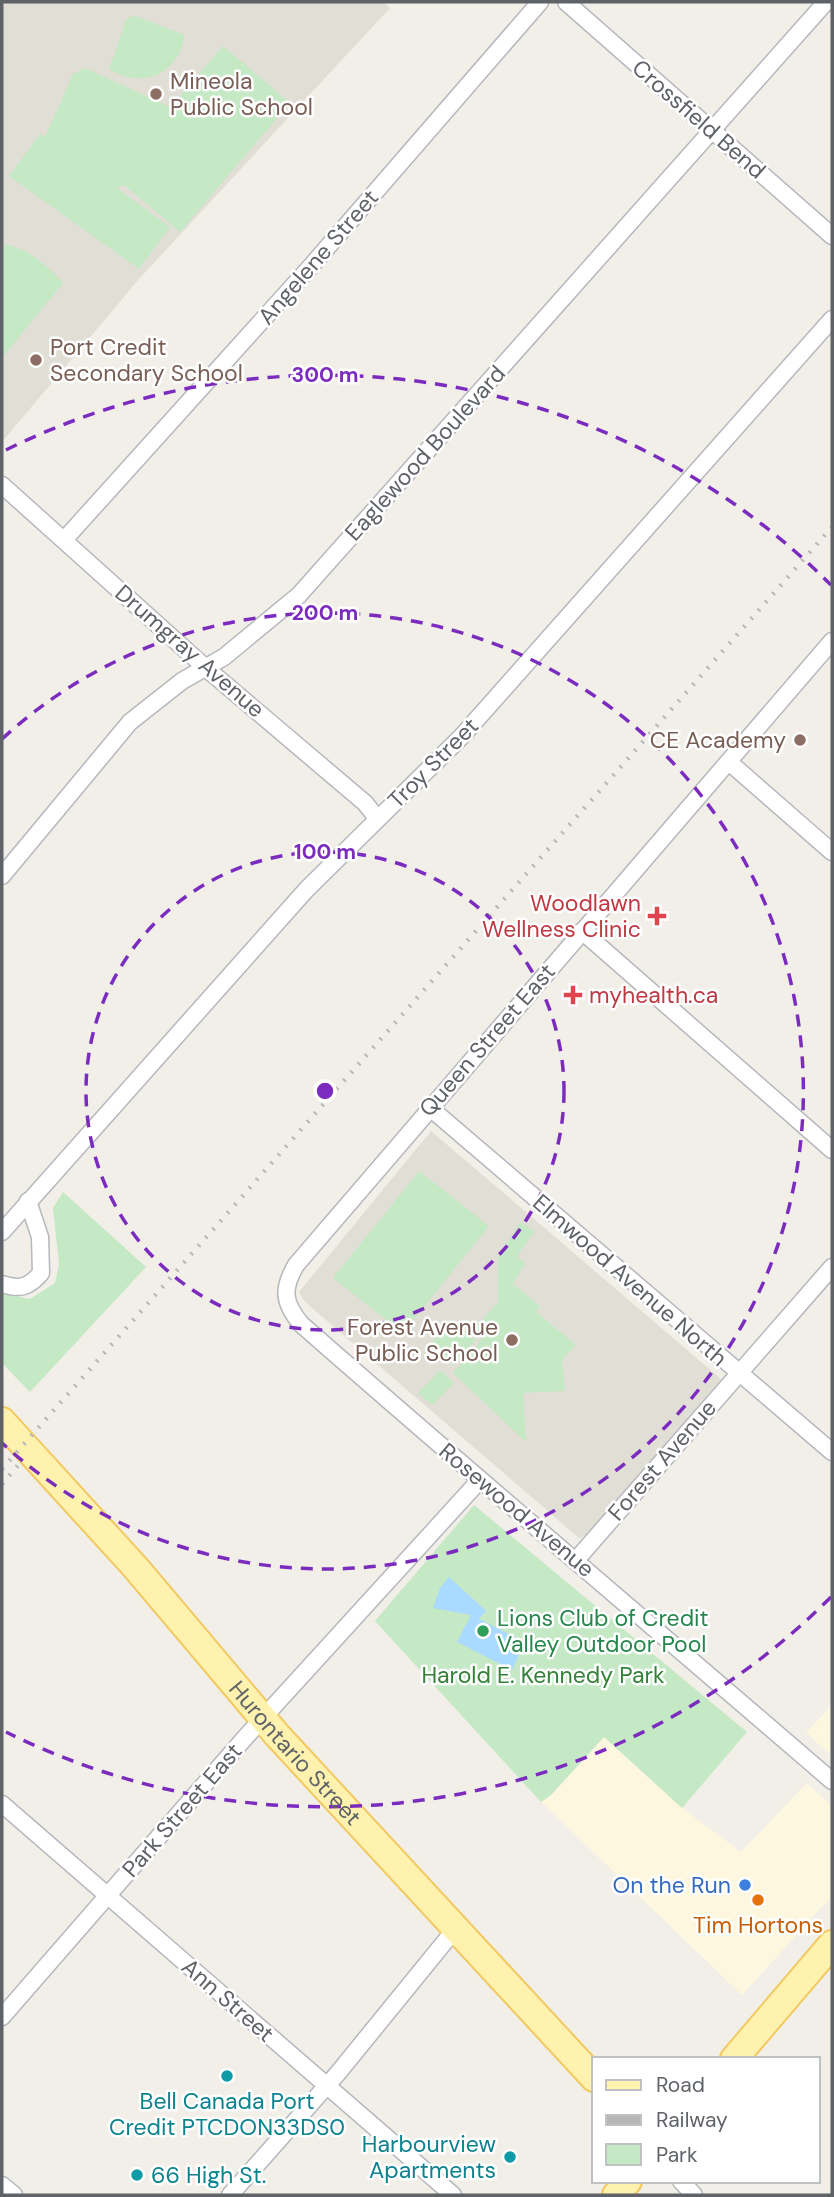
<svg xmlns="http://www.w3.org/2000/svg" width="834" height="2197" font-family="'DM Sans',sans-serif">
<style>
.commercial{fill:#fef7e0}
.education{fill:#e1ded6}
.green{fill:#c5e8c5}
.water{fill:#aadaff}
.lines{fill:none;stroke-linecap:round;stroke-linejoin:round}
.minor-casing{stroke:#b5b8bc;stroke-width:19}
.primary-casing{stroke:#f2c960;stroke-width:30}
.minor{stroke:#fff;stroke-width:16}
.primary{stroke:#fff2af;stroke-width:26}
.rail{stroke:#b6b7b8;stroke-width:4.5;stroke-dasharray:2 9;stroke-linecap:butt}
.ring{fill:none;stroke:#7b2cbf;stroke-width:3.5;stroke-dasharray:12 9}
.education-dot{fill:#8d6e63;stroke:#fff;stroke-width:2.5}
.health-dot{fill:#e0444e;stroke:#fff;stroke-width:2.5}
.leisure-dot{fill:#2e9e5b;stroke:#fff;stroke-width:2.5}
.shop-dot{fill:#3f7fe0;stroke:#fff;stroke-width:2.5}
.food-dot{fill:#e8710a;stroke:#fff;stroke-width:2.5}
.culture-dot{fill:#0f9aa8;stroke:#fff;stroke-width:2.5}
.labels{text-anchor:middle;stroke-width:5;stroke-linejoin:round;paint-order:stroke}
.education-label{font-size:23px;fill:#785e54;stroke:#fff;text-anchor:start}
.street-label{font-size:23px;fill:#5f6368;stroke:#fff}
.health-label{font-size:23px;fill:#be3a42;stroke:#fff;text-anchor:end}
.leisure-label{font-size:23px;fill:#27864d;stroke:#fff;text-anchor:start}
.park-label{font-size:23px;fill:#348238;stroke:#fff}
.shop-label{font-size:23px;fill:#366cbe;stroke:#fff;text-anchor:end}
.food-label{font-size:23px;fill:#c56008;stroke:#fff}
.culture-label{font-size:23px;fill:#0d838f;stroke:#fff}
.centre{fill:#7b2cbf;stroke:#fff;stroke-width:3.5}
.ring-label{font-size:21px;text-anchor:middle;font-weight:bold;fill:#7b2cbf;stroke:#fff;stroke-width:5;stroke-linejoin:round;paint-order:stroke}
</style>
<rect width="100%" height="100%" fill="#f1efe8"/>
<!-- commercial -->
<g class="commercial">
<path d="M832 1704V1756L806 1733Z"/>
<path d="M604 1737 682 1808 741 1852 807 1783 832 1806V1896L742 1995 541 1802 551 1795Z"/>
</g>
<!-- education -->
<g class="education">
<path d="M2 2H384L390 8 139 279 2 442Z"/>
<path d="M431 1131 721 1379 589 1534 579 1538 304 1301 299 1292Z"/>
</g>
<!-- green -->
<g class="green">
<path d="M133 15 185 35C178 75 143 90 109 69L126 20Z"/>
<path d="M223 46 290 103 180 232 124 185 117 188 170 227 139 269 9 176 40 134 45 137 73 74 85 68 170 107Z"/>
<path d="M2 244C29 248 45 264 63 283L2 358Z"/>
<path d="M419 1171 489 1226 403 1333 333 1278Z"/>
<path d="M63 1192 146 1267 30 1392 2 1363V1293L30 1299 55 1283 59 1264 53 1208Z"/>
<path d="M520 1222 535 1231 517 1256 525 1264 513 1284 540 1306 536 1312 576 1345 562 1360 565 1391 523 1393 526 1442 453 1373 482 1339 473 1330 498 1302V1258Z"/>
<path d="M452 1319 476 1340 453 1365 431 1343Z"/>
<path d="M440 1370 454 1383 432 1405 418 1393Z"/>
<path d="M474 1505 747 1732 682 1808 604 1737 551 1795 541 1802 375 1621Z"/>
</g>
<!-- water -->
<path class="water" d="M449 1577 486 1611 479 1619 525 1642 512 1670 457 1642 471 1615 433 1608 440 1588Z"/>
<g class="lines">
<defs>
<g id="minor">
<path d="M566 2 832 236"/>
<path d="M2 485 207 669 365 803 377 818"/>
<path d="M64 540 312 265 540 2"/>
<path d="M832 641 296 1265C282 1289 283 1302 301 1324 476 1478 655 1628 832 1781"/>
<path d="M729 762 832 852"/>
<path d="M2 876 130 722 182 681 224 657 299 595 826 2"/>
<path d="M582 931 832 1150"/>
<path d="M429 1107 832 1452"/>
<path d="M2 1232 306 890 462 736 832 319"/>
<path d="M2 1284C20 1290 29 1287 41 1273L40 1237 28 1201"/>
<path d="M577 1559 832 1267"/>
<path d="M2 1804 453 2195"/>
<path d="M2 2017 243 1740 479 1481"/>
<path d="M681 2181 694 2195"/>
<path d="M2 2185 14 2195"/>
<path d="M230 2195 338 2073 456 1928"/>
</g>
<g id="primary">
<path id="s1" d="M2 1421 136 1568 277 1735 594 2078"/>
<path d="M734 2059 832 1944"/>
<path d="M616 2195 628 2181"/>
</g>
</defs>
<!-- minor casing -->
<use href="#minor" class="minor-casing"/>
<!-- primary casing -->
<use href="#primary" class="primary-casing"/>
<!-- minor -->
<use href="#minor" class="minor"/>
<!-- primary -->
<use href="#primary" class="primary"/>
<!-- rail -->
<g class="rail">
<path d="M2 1469 832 527"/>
<path d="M2 1484 20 1463"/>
</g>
</g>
<!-- distance rings -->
<g class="ring">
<circle cx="325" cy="1091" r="239"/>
<path d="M2 739A478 478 0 1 1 2 1443"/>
<path d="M831 1597A716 716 0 0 1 6 1732M6 450A716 716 0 0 1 831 585"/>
</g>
<!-- markers -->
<g class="education-dot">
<circle cx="156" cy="94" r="7"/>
<circle cx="36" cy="360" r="7"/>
<circle cx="800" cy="740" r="7"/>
<circle cx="512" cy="1340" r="7"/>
</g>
<g class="health-dot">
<path d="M653.5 905.5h7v7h7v7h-7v7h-7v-7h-7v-7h7z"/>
<path d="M569.5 984.5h7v7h7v7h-7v7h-7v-7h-7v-7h7z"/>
</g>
<circle class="leisure-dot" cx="483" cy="1631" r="7"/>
<circle class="shop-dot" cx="745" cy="1885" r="7"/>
<circle class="food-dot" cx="758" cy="1900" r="7"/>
<g class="culture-dot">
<circle cx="227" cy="2076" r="7"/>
<circle cx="510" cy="2157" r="7"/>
<circle cx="137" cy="2175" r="7"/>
</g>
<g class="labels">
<!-- education labels -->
<g class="education-label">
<text x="170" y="89">Mineola<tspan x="170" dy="26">Public School</tspan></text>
<text x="50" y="355">Port Credit<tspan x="50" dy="26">Secondary School</tspan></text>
<text x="786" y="748" text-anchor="end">CE Academy</text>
<text x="498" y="1335" text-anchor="end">Forest Avenue<tspan x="498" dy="26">Public School</tspan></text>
</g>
<!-- street labels -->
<g class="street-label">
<text transform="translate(699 119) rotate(41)" y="8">Crossfield Bend</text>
<text transform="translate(318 257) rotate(-49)" y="8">Angelene Street</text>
<text transform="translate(425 453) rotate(-48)" y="8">Eaglewood Boulevard</text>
<text transform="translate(190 651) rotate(41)" y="8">Drumgray Avenue</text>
<text transform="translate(433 763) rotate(-45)" y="8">Troy Street</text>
<text transform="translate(487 1040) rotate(-49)" y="8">Queen Street East</text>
<text transform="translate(630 1280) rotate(41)" y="8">Elmwood Avenue North</text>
<text transform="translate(662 1460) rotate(-49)" y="8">Forest Avenue</text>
<text transform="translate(517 1510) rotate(40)" y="8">Rosewood Avenue</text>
<text dy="8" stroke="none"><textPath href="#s1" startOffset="443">Hurontario Street</textPath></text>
<text transform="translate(182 1810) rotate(-49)" y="8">Park Street East</text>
<text transform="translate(228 2000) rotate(41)" y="8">Ann Street</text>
</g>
<!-- health labels -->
<g class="health-label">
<text x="641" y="911">Woodlawn<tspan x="641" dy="26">Wellness Clinic</tspan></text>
<text x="589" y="1003" text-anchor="start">myhealth.ca</text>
</g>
<!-- leisure labels -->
<g class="leisure-label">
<text x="497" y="1626">Lions Club of Credit<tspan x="497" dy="26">Valley Outdoor Pool</tspan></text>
</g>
<!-- park labels -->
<g class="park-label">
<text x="543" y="1683">Harold E. Kennedy Park</text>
</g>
<!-- shop labels -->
<g class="shop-label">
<text x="731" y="1893">On the Run</text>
</g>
<!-- food labels -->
<g class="food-label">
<text x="758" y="1933">Tim Hortons</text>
</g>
<!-- culture labels -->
<g class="culture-label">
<text x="227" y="2109">Bell Canada Port<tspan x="227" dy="26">Credit PTCDON33DS0</tspan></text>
<text x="496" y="2152" text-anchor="end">Harbourview<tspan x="496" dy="26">Apartments</tspan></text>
<text x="151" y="2183" text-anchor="start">66 High St.</text>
</g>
</g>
<circle cx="325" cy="1091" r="10" class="centre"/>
<g class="ring-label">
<text x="325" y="382">300 m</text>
<text x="325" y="620">200 m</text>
<text x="325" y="859">100 m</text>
</g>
<!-- border -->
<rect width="834" height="2197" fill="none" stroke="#5f6368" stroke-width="7"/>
<!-- legend -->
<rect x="592" y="2057" width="228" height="126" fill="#ffffff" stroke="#bfc1c3" stroke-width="2"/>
<rect x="606" y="2080" width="35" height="10" fill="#fff2af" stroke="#bfc1c3" stroke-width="2"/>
<text x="656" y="2092" font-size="21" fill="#5f6368">Road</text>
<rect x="606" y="2115" width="35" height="10" fill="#b6b7b8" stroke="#bfc1c3" stroke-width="2"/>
<text x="656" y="2127" font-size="21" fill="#5f6368">Railway</text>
<rect x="606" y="2144" width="35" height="21" fill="#c5e8c5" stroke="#bfc1c3" stroke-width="2"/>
<text x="656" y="2162" font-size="21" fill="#5f6368">Park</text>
</svg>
